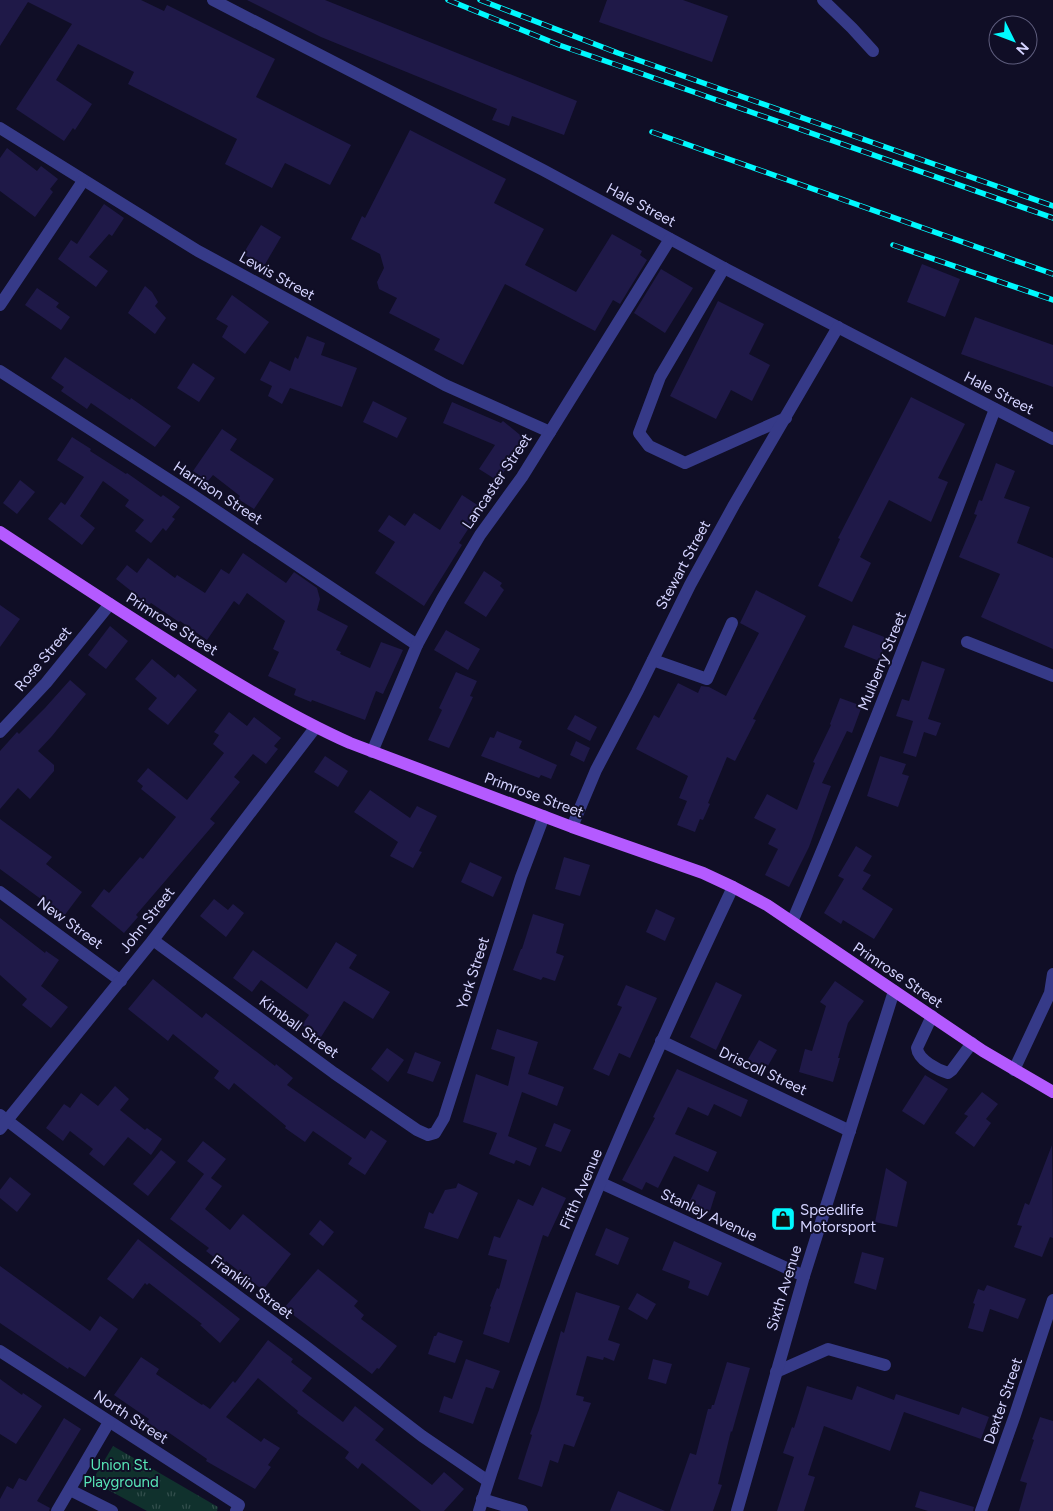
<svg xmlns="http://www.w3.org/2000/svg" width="1053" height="1511" font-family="Figtree,sans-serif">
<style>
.park{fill:url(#park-tufts)}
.building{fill:#1f1948}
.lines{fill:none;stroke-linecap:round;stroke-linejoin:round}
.minor{stroke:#363a88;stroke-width:12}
.major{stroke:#b45aff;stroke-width:12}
.rail-casing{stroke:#00f9fe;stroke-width:5.5}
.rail{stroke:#100e26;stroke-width:4;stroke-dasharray:11;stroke-linecap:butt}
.labels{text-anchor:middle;stroke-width:4;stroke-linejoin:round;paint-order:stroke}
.street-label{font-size:15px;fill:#d4d3ff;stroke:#100e26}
.poi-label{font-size:15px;fill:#d4d3ff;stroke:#100e26;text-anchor:start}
.park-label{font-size:15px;fill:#58e6b7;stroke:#100e26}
</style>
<defs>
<pattern id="park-tufts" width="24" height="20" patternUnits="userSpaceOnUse" patternTransform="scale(1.25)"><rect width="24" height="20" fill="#10312d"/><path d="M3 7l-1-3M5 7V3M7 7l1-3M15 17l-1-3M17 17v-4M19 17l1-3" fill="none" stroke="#324e4c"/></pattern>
</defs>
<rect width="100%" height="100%" fill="#100e26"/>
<!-- park -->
<path class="park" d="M113 1446 218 1507 217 1511H147L92 1481Z"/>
<!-- building -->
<g class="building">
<path d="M0 0H141L164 11 167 5 275 59 256 97 351 145 330 185 285 163 272 188 225 164 237 139 128 84 134 72 78 44 56 80 92 104 75 130 73 128 64 141 16 109 72 24 28 2 0 46Z"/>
<path d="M247 0H325L577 101 564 135 512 116 509 126 492 120 497 109 321 37Z"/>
<path d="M607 0H683L728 16 712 62 599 22Z"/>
<path d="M410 130 506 179 494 203 544 229 525 265 576 292 612 234 642 251 640 255 647 260 620 304 613 300 595 331 505 284 463 365 434 350 440 339 389 313 397 298 379 289 377 282 384 268 380 254 351 239 362 216 365 218Z"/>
<path d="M7 148 37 171 41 166 58 179 50 189 53 192 35 217 0 191V158Z"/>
<path d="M104 204 124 218 112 236 109 234 89 257 108 271 96 287 58 259 71 240 77 244Z"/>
<path d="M261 225 281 237 264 266 243 254Z"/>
<path d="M922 264 960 279 945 317 907 302Z"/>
<path d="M661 269 693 288 665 333 634 313Z"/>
<path d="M145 286 152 292 158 302 155 306 166 318 155 334 128 313Z"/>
<path d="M37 288 59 303 56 307 70 317 61 330 25 305Z"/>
<path d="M232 295 269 322 245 354 222 337 228 326 216 319Z"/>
<path d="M718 301 764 324 749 354 770 365 752 401 731 390 716 419 670 396Z"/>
<path d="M975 317 1053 345V387L961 354Z"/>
<path d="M307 336 325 343 321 355 357 368 342 407 290 388 282 404 268 396 272 386 260 380 270 361 290 371 295 357 298 359Z"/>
<path d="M65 357 130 400 131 398 171 426 155 447 91 403 87 409 61 391 64 387 51 378Z"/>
<path d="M193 363 215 378 199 402 177 388Z"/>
<path d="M911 397 965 424 938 478 948 482 931 522 889 500 860 557 871 563 852 602 818 586 840 539 838 538Z"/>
<path d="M373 401 407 418 397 438 363 422Z"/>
<path d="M452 402 501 423 503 421 525 439 498 481 479 469 495 445 443 423Z"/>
<path d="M222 429 237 439 230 450 274 479 254 509 238 499 240 496 213 475 208 481 193 471Z"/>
<path d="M72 437 91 449 90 451 126 474 127 473 161 497 163 495 180 507 172 517 175 519 166 531 163 528 151 543 135 531 144 520 125 506 129 500 103 481 80 516 95 528 82 545 48 519 61 502 65 505 84 477 57 460Z"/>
<path d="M996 463 1015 471 1004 498 1030 507 1017 543 1053 558V649L981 617 1000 574 959 557 977 515 974 514 979 500 982 501Z"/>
<path d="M20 480 35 492 17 514 3 503Z"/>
<path d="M462 495 482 508 459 543 462 545 424 606 375 573 395 542 378 531 389 515 405 526 414 513 440 530Z"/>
<path d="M243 553 286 583 294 572 317 588 320 599 317 610 348 626 336 650 341 652 340 654 370 668 381 642 403 650 383 694 376 691 365 720 312 700 311 702 294 695 296 689 268 676 279 652 273 649 285 621 247 593 239 605 234 601 207 640 180 621 179 622 151 603 149 605 116 579 127 565 137 573 148 558 175 578 177 575 205 593 221 569 229 574Z"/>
<path d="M484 571 502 583 500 586 504 590 486 617 464 603Z"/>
<path d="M756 590 806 616 753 719 756 720 735 761 727 757 708 803 710 804 703 820 700 819 695 832 677 825 687 801 679 798 688 776 636 749 654 715 659 718 678 683 698 693 701 686 709 687 726 696 759 633 740 623Z"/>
<path d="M0 605 20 619 0 647Z"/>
<path d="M853 625 887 638 879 661 844 647Z"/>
<path d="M110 626 128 641 106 669 88 655Z"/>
<path d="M446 630 480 649 468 670 434 650Z"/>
<path d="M152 659 175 678 178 674 197 690 168 725 148 709 157 698 135 679Z"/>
<path d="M922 661 945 669 928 719 941 723 936 736 924 732 916 757 903 753 913 721 896 716 902 699 909 701Z"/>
<path d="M456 672 477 681 470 696 473 697 449 748 428 740 442 710 439 708Z"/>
<path d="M70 680 86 694 52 736 38 751 54 765V771L30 799 18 788 0 809V751L17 732 19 734 45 708Z"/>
<path d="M840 698 862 706 852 733 847 731 822 783 831 786 809 847 789 887 765 875 778 849 768 844 776 829 754 818 767 794 797 810 815 763 813 762 831 725 830 724Z"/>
<path d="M229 712 247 726 254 717 281 738 274 746 278 749 266 764 253 754 234 777 240 782 210 819 215 823 136 915 138 917 124 933 91 906 104 889 109 893 140 857 143 859 176 817 141 789 143 786 137 781 148 768 187 800 224 753 213 744 219 735 214 732Z"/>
<path d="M575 715 597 727 590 741 567 729Z"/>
<path d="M497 731 522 741 519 748 557 765 551 779 541 775 539 778 481 756 490 737 494 738Z"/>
<path d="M576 741 590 748 584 762 570 755Z"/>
<path d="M325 756 348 771 338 787 314 772Z"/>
<path d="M880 756 906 764 902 774 909 776 898 807 867 796Z"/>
<path d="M370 790 410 818 417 806 437 816 419 851 422 852 413 868 390 856 398 842 354 812Z"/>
<path d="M0 819 52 857 46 864 82 892 64 916 0 869Z"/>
<path d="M856 846 872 856 863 871 871 875 862 889 893 909 874 939 843 920 841 924 824 913 844 879 838 876Z"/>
<path d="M564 857 590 865 580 896 555 889Z"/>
<path d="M470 862 502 877 493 897 461 882Z"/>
<path d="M214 899 228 910 233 904 244 913 226 937 200 916Z"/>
<path d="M656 909 675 918 665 941 646 932Z"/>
<path d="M533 914 564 924 556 953 564 956 555 981 543 977 541 980 513 970 521 949H522Z"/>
<path d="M0 918 45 953 46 951 59 960 41 986 68 1007 51 1028 22 1005 27 999 0 975Z"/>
<path d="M336 942 357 955 349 968 390 992 373 1019 344 1001 321 1037 302 1025 309 1015 261 980 252 992 233 978 253 950 307 989Z"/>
<path d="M153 979 202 1018 206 1013 275 1066 276 1064 293 1078 287 1085 365 1139 371 1130 387 1141 365 1175 348 1164 352 1158 313 1131 305 1142 285 1128 286 1126 234 1083 229 1090 214 1078 219 1071 173 1034 168 1041 128 1009Z"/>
<path d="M835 981 864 1001 848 1023 838 1058H840L833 1082 799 1072 805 1049 812 1051 826 1006 820 1002Z"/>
<path d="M716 982 742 995 716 1050 690 1037Z"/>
<path d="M626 985 657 998 630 1058 619 1053 609 1076 593 1069 622 1007 617 1005Z"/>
<path d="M497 1029 538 1042 528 1074 564 1087 557 1106 522 1092 508 1136 537 1148 530 1166 516 1160 514 1164 489 1154 497 1133 463 1122 476 1074 508 1086 515 1057 491 1049Z"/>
<path d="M759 1040 777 1050 765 1071 747 1061Z"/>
<path d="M387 1048 404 1060 388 1082 371 1069Z"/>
<path d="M415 1052 441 1062 433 1082 407 1073Z"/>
<path d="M677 1069 748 1100 741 1117 714 1104 708 1116 688 1107 675 1134 717 1152 708 1172 674 1156 658 1188 646 1182 642 1190 622 1180 655 1118 653 1117Z"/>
<path d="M925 1075 948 1089 924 1125 902 1111Z"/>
<path d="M115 1086 129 1099 120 1110 145 1130 147 1128 162 1139 151 1155 128 1137 104 1166 89 1154 93 1149 70 1131 63 1141 46 1128 64 1104 70 1108 81 1093 98 1106Z"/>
<path d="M982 1092 998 1104 986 1119 991 1123 974 1147 955 1133 968 1116 964 1114Z"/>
<path d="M554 1123 571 1130 561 1152 545 1146Z"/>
<path d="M203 1141 226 1159 211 1178 222 1186 205 1209 230 1230 243 1214 291 1254 263 1290 226 1261 224 1265 206 1251 209 1248 170 1219 204 1174 187 1161Z"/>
<path d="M1052 1145 1053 1238 1050 1237 1042 1257 1014 1247 1022 1226 1017 1225 1025 1203 1029 1205Z"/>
<path d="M161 1150 176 1162 148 1196 133 1184Z"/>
<path d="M886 1168 907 1182 897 1227 875 1222Z"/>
<path d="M10 1177 31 1194 17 1212 0 1198V1190Z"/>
<path d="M458 1183 478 1193 458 1239 424 1228 429 1212 433 1214 445 1190 456 1188Z"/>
<path d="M698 1184 716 1192 709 1214 688 1205Z"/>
<path d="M542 1187 566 1198 548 1237 543 1235 509 1343 483 1334 491 1307 490 1306 497 1288 499 1289 507 1260 488 1255 494 1236 500 1238 518 1199 533 1206Z"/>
<path d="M320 1220 334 1232 323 1246 309 1234Z"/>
<path d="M606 1228 629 1238 618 1265 595 1255Z"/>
<path d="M138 1239 240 1319 220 1343 200 1325 202 1324 149 1283 147 1285 145 1283 133 1299 107 1279Z"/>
<path d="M674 1241 722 1263 708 1296 688 1288 690 1281 662 1270Z"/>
<path d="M862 1252 884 1258 876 1290 854 1283Z"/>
<path d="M0 1266 90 1331 100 1316 118 1329 85 1377 69 1367 68 1369 0 1323Z"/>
<path d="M318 1269 358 1301 354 1306 364 1315 361 1319 397 1346 379 1369 377 1368 372 1374 284 1308Z"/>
<path d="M987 1285 1026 1299 1018 1319 990 1309 983 1332 968 1328 975 1304 973 1303 978 1289 984 1291Z"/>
<path d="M576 1292 620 1306 608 1340 620 1344 614 1361 604 1357 603 1360 587 1356 576 1395 584 1397 583 1401 591 1403 574 1447 564 1444 558 1463 550 1460 542 1487 518 1479 532 1435 530 1434 539 1410 561 1331 564 1333Z"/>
<path d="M637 1293 656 1304 647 1320 628 1309Z"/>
<path d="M438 1332 463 1341 455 1363 428 1354 434 1336H436Z"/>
<path d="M268 1340 293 1359 291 1362 312 1378 302 1391 343 1422 355 1406 384 1429 375 1440 432 1485 444 1472 464 1489 444 1511H421L362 1463 358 1469 345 1458 349 1452 297 1413 298 1411 258 1378 226 1417 261 1442 264 1438 280 1448 268 1465 271 1467 255 1489 206 1461 207 1459 165 1430 163 1433 147 1422 149 1419 114 1395 141 1357 159 1369 156 1374 202 1405 203 1404 210 1409 233 1381 235 1383Z"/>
<path d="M466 1359 500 1371 493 1389 486 1387 473 1424 439 1412 444 1396 452 1399Z"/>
<path d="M653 1359 672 1364 666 1384 648 1379Z"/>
<path d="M727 1362 750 1368 732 1432 731 1431 718 1484 722 1485 713 1511H670L690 1453 696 1455 708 1409H711L712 1405H714Z"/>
<path d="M0 1379 22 1395 23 1393 42 1406 16 1444 0 1434Z"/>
<path d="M807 1386 852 1400 857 1386 894 1400 896 1394 959 1415 962 1407 989 1417 981 1439 904 1412 890 1451 824 1426 808 1475 815 1477 804 1511H777L794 1457 783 1453 792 1427 794 1428Z"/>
<path d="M1040 1417 1053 1421V1511H1019L1027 1483 1020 1481 1034 1440 1032 1439Z"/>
<path d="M64 1418 81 1429 37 1501 50 1508 49 1511H0V1499L7 1486 13 1489 19 1478 26 1481Z"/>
<path d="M618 1491 665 1511H610Z"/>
<path d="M920 1491 974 1507 973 1511H928L915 1507Z"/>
</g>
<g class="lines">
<!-- minor -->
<g class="minor">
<path d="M213 0 543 170 724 268 1053 439"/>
<path d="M823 0 852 28 873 51"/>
<path d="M0 128 198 251 445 385 550 432"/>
<path d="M724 268 660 377 639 433 649 446 685 463 786 418"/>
<path d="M0 305 83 181"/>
<path d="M0 371 191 494 417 645"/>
<path d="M967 642 1053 676"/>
<path d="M653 660 707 679 732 623"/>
<path d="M0 732 46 683 110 604"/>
<path d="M372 752 417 645 442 599 480 535 522 477 670 239"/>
<path d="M572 827 596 770 637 692 690 585 734 505 838 327"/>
<path d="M0 892 121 981"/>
<path d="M792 922C864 753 930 581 995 409"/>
<path d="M153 940 334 1073 417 1130 428 1135 435 1133 444 1118 521 877 544 816"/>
<path d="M932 1016 917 1048C918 1060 938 1070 948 1073L952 1070 972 1043"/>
<path d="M661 1041 850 1131"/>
<path d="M1014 1070 1050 993 1053 974"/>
<path d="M0 1115 182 1255 304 1345 422 1436 488 1481"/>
<path d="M0 1129 153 940 315 728"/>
<path d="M601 1183 804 1276"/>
<path d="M0 1351 239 1505 236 1511"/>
<path d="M776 1372 828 1349 885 1365"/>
<path d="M70 1490 112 1511"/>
<path d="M482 1499 522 1511"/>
<path d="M57 1511 109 1422"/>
<path d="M479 1511C546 1297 637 1090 733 887"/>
<path d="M737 1511 804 1276 894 991"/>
<path d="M981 1511 1015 1415 1053 1300"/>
</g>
<!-- major -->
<path class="major" d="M0 532C64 574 128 617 194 657 244 688 296 719 350 743L572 827 703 873 733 887 767 905 983 1051 1053 1092"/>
<defs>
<g id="rail">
<path d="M448 0 559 45 614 64 1053 218"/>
<path d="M480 0 618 53 1053 206"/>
<path d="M652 132 1053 274"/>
<path d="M893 245 1053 300"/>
</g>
</defs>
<!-- rail casing -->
<use href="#rail" class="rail-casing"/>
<!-- rail -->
<use href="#rail" class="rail"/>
</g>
<!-- icons -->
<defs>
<symbol id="shop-square" viewBox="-11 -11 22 22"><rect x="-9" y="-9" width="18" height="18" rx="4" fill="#00f9fe" stroke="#100e26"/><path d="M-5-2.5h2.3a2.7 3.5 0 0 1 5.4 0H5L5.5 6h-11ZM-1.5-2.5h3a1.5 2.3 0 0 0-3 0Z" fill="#111"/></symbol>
</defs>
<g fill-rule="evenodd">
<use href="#shop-square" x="769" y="1205" width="28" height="28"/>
</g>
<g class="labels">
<!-- street labels -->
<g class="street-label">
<text transform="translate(641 205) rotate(28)" y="5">Hale Street</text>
<text transform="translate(277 276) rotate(29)" y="5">Lewis Street</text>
<text transform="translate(999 393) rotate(27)" y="5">Hale Street</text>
<text transform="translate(497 481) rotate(-56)" y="5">Lancaster Street</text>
<text transform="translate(218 493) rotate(33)" y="5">Harrison Street</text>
<text transform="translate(683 565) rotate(-62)" y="5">Stewart Street</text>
<text transform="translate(172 624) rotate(32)" y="5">Primrose Street</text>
<text transform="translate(43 659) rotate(-50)" y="5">Rose Street</text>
<text transform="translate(882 661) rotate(-68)" y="5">Mulberry Street</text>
<text transform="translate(534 795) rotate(20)" y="5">Primrose Street</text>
<text transform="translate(147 920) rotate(-52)" y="5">John Street</text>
<text transform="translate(70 923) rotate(36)" y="5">New Street</text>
<text transform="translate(473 973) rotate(-72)" y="5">York Street</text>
<text transform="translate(898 975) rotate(34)" y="5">Primrose Street</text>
<text transform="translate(299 1027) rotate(36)" y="5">Kimball Street</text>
<text transform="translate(763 1071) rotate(25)" y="5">Driscoll Street</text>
<text transform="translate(581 1189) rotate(-67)" y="5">Fifth Avenue</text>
<text transform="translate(709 1215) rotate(25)" y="5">Stanley Avenue</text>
<text transform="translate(252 1287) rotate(36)" y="5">Franklin Street</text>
<text transform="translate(784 1288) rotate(-73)" y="5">Sixth Avenue</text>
<text transform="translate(1003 1401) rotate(-71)" y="5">Dexter Street</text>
<text transform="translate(131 1417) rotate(33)" y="5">North Street</text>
</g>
<!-- poi labels -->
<g class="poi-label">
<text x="800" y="1215">Speedlife<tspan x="800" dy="17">Motorsport</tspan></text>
</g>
<!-- park labels -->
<g class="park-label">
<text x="121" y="1470">Union St.<tspan x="121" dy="17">Playground</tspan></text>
</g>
</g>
<!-- north arrow -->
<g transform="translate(1013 40) rotate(132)"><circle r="24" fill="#100e26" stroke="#5e5d7d"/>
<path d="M0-4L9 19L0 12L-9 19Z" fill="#00f9fe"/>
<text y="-8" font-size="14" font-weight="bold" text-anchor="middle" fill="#d4d3ff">N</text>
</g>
</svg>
